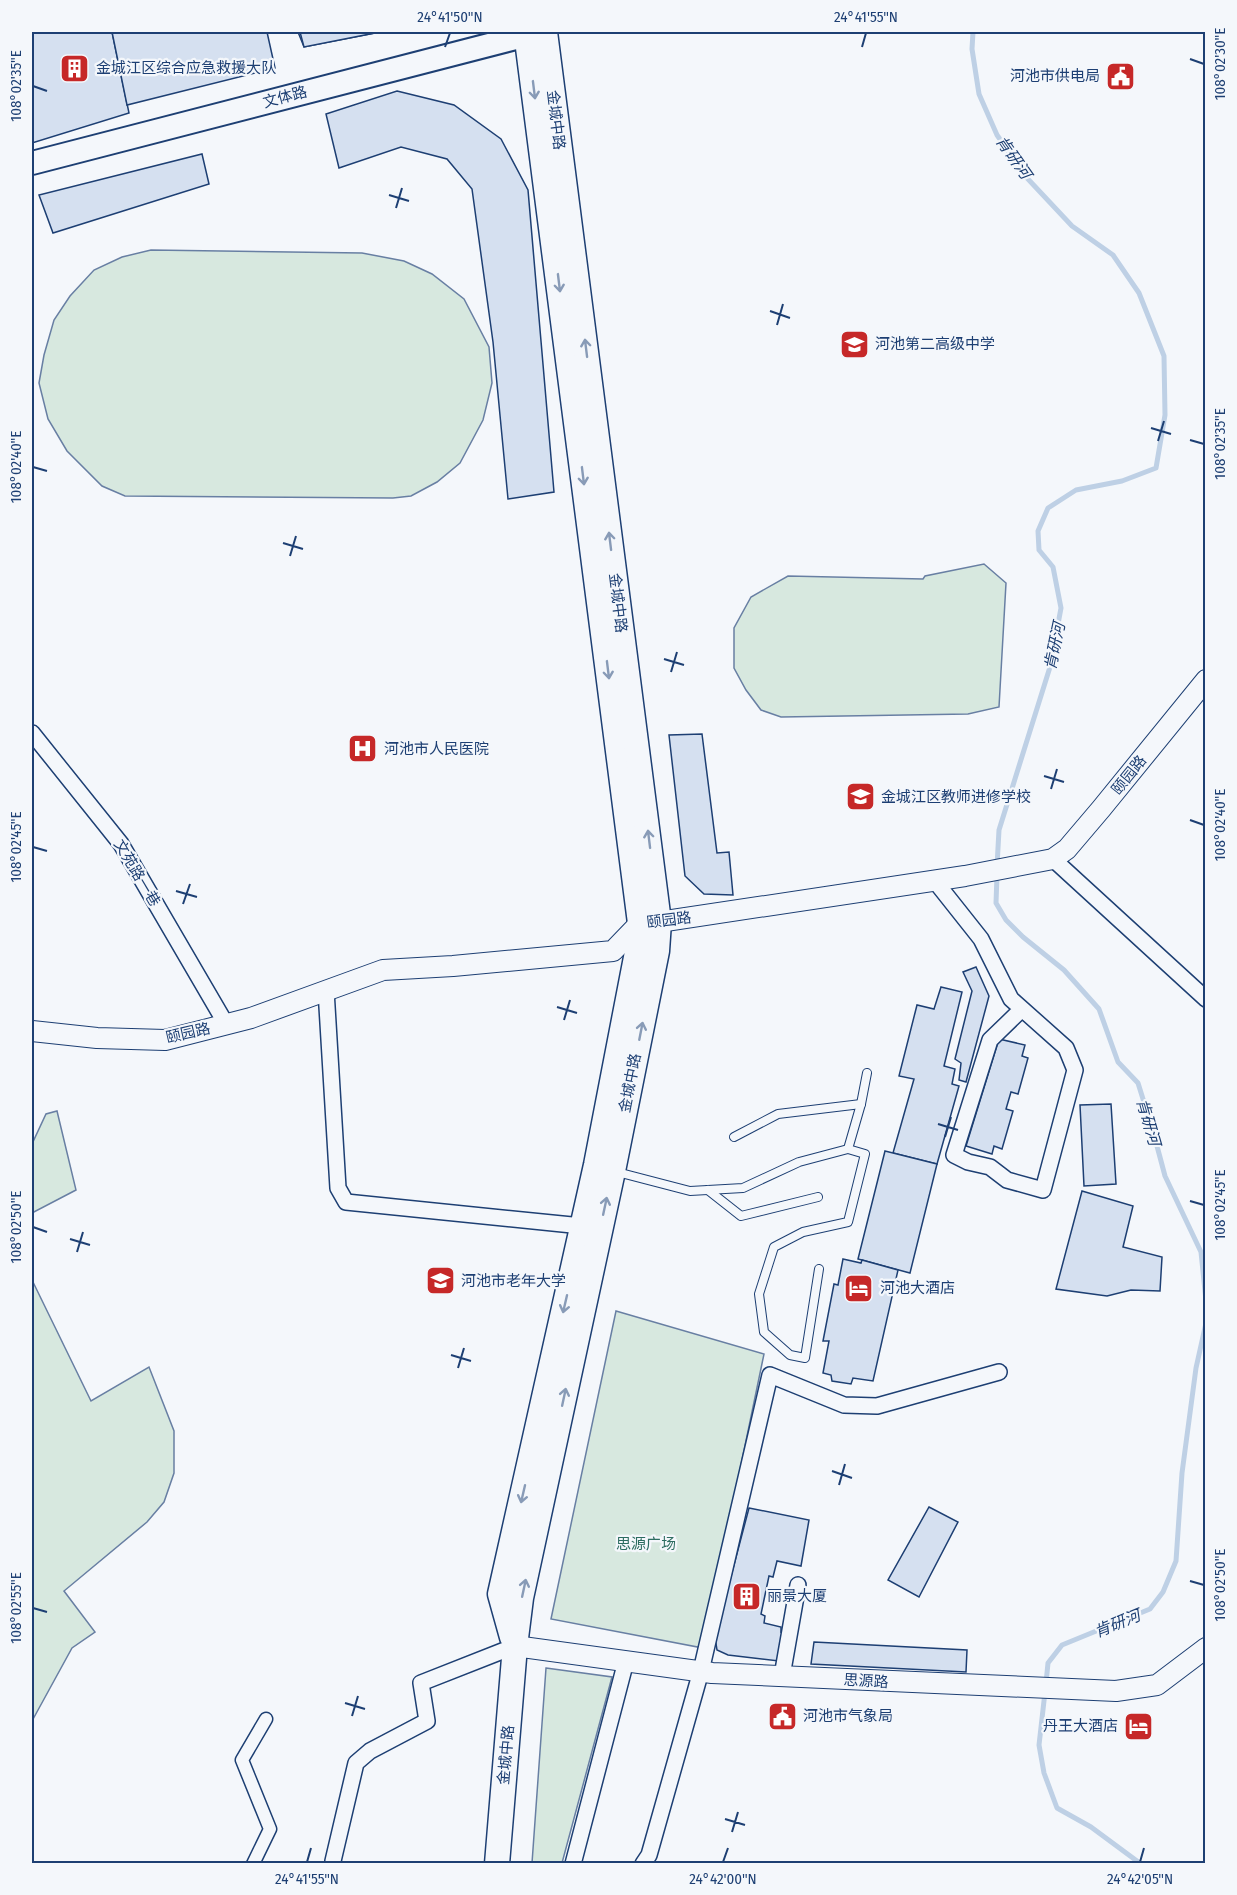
<svg xmlns="http://www.w3.org/2000/svg" width="1237" height="1895" font-family="'Fira Sans Condensed','Noto Sans SC',sans-serif">
<style>
.green{fill:#d7e8df;stroke:#687fa3;stroke-width:1.5}
.lines{fill:none;stroke-linecap:round;stroke-linejoin:round}
.stream{stroke:#bed0e5;stroke-width:5}
.building{fill:#d5e0f0;stroke:#1d3f73;stroke-width:1.5}
.service-casing{stroke:#1d3f73;stroke-width:10}
.pedestrian-casing{stroke:#1d3f73;stroke-width:15}
.minor-casing{stroke:#1d3f73;stroke-width:18}
.tertiary-casing{stroke:#1d3f73;stroke-width:22}
.secondary-casing{stroke:#1d3f73;stroke-width:26}
.primary-casing{stroke:#1d3f73;stroke-width:27}
.service{stroke:#f4f7fb;stroke-width:8}
.pedestrian{stroke:#f4f7fb;stroke-width:12}
.minor{stroke:#f4f7fb;stroke-width:15}
.tertiary{stroke:#f4f7fb;stroke-width:20}
.secondary{stroke:#f4f7fb;stroke-width:22}
.primary{stroke:#f4f7fb;stroke-width:24}
.oneway{stroke:#889bb7}
.ticks{fill:none;stroke:#1d3f73;stroke-width:2}
.labels{text-anchor:middle;stroke-width:4.5;stroke-linejoin:round;paint-order:stroke}
.poi-label{font-size:15px;fill:#1d3f73;stroke:#f4f7fb;text-anchor:start}
.street-label{font-size:15px;fill:#1d3f73;stroke:#f4f7fb}
.park-label{font-size:15px;fill:#2c6c60;stroke:#f4f7fb}
.water-label{font-size:16px;font-style:italic;fill:#1d3f73;stroke:#f4f7fb}
.neatline{fill:none;stroke:#1d3f73;stroke-width:2}
.ticks-label{font-size:15px;text-anchor:middle;fill:#1d3f73}
</style>
<rect width="100%" height="100%" fill="#f4f7fb"/>
<!-- green -->
<g class="green">
<path d="M151 250 362 253 404 261 432 274 464 299 489 347 492 383 483 420 460 463 437 482 411 496 393 498 125 496 102 486 67 451 48 419 39 383 44 355 54 320 70 296 94 270 122 257Z"/>
<path d="M984 564 1006 583 999 707 968 714 781 717 761 710 746 690 734 668V628L751 597 788 576 923 579 925 576Z"/>
<path d="M57 1111 76 1190 32 1213V1144L46 1114Z"/>
<path d="M32 1280 91 1401 149 1367 174 1431V1473L164 1502 147 1522 64 1591 95 1632 72 1648 32 1721Z"/>
<path d="M616 1311 764 1354 703 1648 551 1619Z"/>
<path d="M546 1668 612 1677 562 1863H532Z"/>
</g>
<g class="lines">
<!-- stream -->
<g class="stream">
<path d="M973 32 972 49 979 94 997 135 1027 178 1072 226 1113 255 1139 293 1164 356 1165 415 1156 468 1122 481 1076 490 1048 508 1038 531 1039 550 1053 567 1061 608 1050 667 999 830 997 866"/>
<path d="M997 875 996 903 1006 920 1023 937 1064 970 1099 1009 1118 1062 1138 1083 1153 1131 1165 1176 1201 1252 1206 1301"/>
<path d="M1046 1683 1048 1663 1062 1645 1150 1609 1163 1592 1176 1561 1182 1473 1196 1368 1206 1323"/>
<path d="M1045 1692 1039 1745 1044 1773 1057 1808 1091 1827 1141 1864"/>
</g>
</g>
<!-- building -->
<g class="building">
<path d="M32 32H112L129 113 32 143Z"/>
<path d="M112 32H267L275 68 127 105Z"/>
<path d="M298 32H380L304 47Z"/>
<path d="M300 32H380L304 47Z"/>
<path d="M397 91 454 105 501 139 528 190 554 492 508 499 493 342 472 189 447 159 401 147 339 168 326 114Z"/>
<path d="M202 154 209 184 53 233 39 195Z"/>
<path d="M702 734 717 853 729 852 733 895 704 894 685 876 669 735Z"/>
<path d="M976 967 989 996 966 1082 959 1080 961 1063 955 1059 972 991 963 972Z"/>
<path d="M941 987 962 992 944 1066 955 1069 952 1084 959 1086 937 1164 893 1153 914 1079 899 1076 917 1005 934 1009Z"/>
<path d="M999 1039 1025 1045 1022 1056 1028 1058 1018 1094 1011 1092 1006 1109 1013 1111 1002 1149 994 1146 992 1154 966 1146Z"/>
<path d="M1111 1104 1116 1184 1084 1186 1080 1105Z"/>
<path d="M885 1151 937 1164 910 1273 858 1259Z"/>
<path d="M1082 1191 1133 1206 1123 1247 1162 1257 1160 1291 1131 1290 1107 1296 1056 1289Z"/>
<path d="M843 1259 861 1263 862 1260 898 1270 873 1381 853 1378 851 1384 832 1381 831 1375 823 1373 829 1341H823L834 1284 838 1285Z"/>
<path d="M929 1507 958 1522 919 1597 888 1580Z"/>
<path d="M749 1508 809 1520 801 1566 777 1561 773 1577 769 1576 761 1614 765 1616 764 1623 781 1627V1632L785 1631 779 1661 728 1655 717 1650 715 1637Z"/>
<path d="M814 1642 967 1650 966 1672 811 1664Z"/>
</g>
<g class="lines">
<defs>
<g id="service">
<path d="M734 1137 778 1114 861 1104"/>
<path d="M617 1172 690 1191 743 1188 799 1162 848 1149"/>
<path d="M708 1190 741 1216 818 1197"/>
<path d="M819 1269 805 1358 790 1355 764 1332 759 1294 774 1247 803 1232 848 1222 865 1154 848 1149 861 1104 867 1073"/>
</g>
<path id="pedestrian" d="M253 1864 270 1829 242 1760 266 1719"/>
<g id="minor">
<path d="M32 733 121 844 226 1024"/>
<path d="M1053 859 1206 999"/>
<path d="M935 881 981 939 1011 999 1066 1048 1075 1070 1043 1190 1007 1180 990 1167 968 1162 954 1155 990 1040 1022 1009"/>
<path d="M326 990 338 1188 346 1202 582 1226"/>
<path d="M782 1676 798 1585"/>
<path d="M334 1864 333 1861 356 1763 370 1751 427 1721 421 1683 515 1646"/>
<path d="M573 1864 626 1661"/>
<path d="M643 1864 649 1855 701 1671 770 1375 844 1405 877 1406 999 1372"/>
</g>
<g id="tertiary">
<path d="M32 1031 97 1038 165 1040 251 1018 383 970 453 966 613 951 640 923 659 922 965 876 1053 859 1067 849 1101 809 1206 680"/>
<path d="M515 1646 712 1673 1116 1691 1157 1685 1206 1648"/>
</g>
<path id="secondary" d="M32 163 539 32"/>
<g id="primary">
<path d="M512 1637 500 1594 596 1165 638 947 640 923 526 32"/>
<path d="M497 1864 515 1646 521 1598 613 1171 657 951 659 922 545 32"/>
</g>
</defs>
<!-- service casing -->
<use href="#service" class="service-casing"/>
<!-- pedestrian casing -->
<use href="#pedestrian" class="pedestrian-casing"/>
<!-- minor casing -->
<use href="#minor" class="minor-casing"/>
<!-- tertiary casing -->
<use href="#tertiary" class="tertiary-casing"/>
<!-- secondary casing -->
<use href="#secondary" class="secondary-casing"/>
<!-- primary casing -->
<use href="#primary" class="primary-casing"/>
<!-- service -->
<use href="#service" class="service"/>
<!-- pedestrian -->
<use href="#pedestrian" class="pedestrian"/>
<!-- minor -->
<use href="#minor" class="minor"/>
<!-- tertiary -->
<use href="#tertiary" class="tertiary"/>
<!-- secondary -->
<use href="#secondary" class="secondary"/>
<!-- primary -->
<use href="#primary" class="primary"/>
</g>
<!-- one-way arrows -->
<defs><path id="oneway-shaft" d="M-6 0H5M1.5-3L5.5 0L1.5 3" fill="none" stroke-width="1.6" stroke-linecap="round" stroke-linejoin="round" transform="scale(1.5)"/></defs>
<g class="oneway">
<use href="#oneway-shaft" transform="translate(534 90) rotate(83)"/>
<use href="#oneway-shaft" transform="translate(559 283) rotate(83)"/>
<use href="#oneway-shaft" transform="translate(586 348) rotate(-97)"/>
<use href="#oneway-shaft" transform="translate(583 476) rotate(83)"/>
<use href="#oneway-shaft" transform="translate(610 541) rotate(-97)"/>
<use href="#oneway-shaft" transform="translate(608 670) rotate(83)"/>
<use href="#oneway-shaft" transform="translate(649 839) rotate(-97)"/>
<use href="#oneway-shaft" transform="translate(641 1031) rotate(-79)"/>
<use href="#oneway-shaft" transform="translate(605 1206) rotate(-78)"/>
<use href="#oneway-shaft" transform="translate(565 1304) rotate(103)"/>
<use href="#oneway-shaft" transform="translate(564 1397) rotate(-78)"/>
<use href="#oneway-shaft" transform="translate(523 1494) rotate(103)"/>
<use href="#oneway-shaft" transform="translate(524 1588) rotate(-78)"/>
</g>
<!-- ticks -->
<path class="ticks" d="M445 47 450 33M862 47 866 33M1190 59 1204 64M33 86 47 91M389 195 409 201M396 208 402 188M770 311 790 318M777 325 783 304M1151 428 1171 434M1190 440 1204 444M1158 441 1164 421M33 467 47 471M283 543 303 549M290 556 296 536M664 659 684 665M671 672 677 652M1044 776 1064 782M1051 789 1057 769M1190 820 1204 825M33 847 47 851M176 891 197 897M183 904 190 884M557 1007 577 1013M564 1020 570 1000M938 1124 958 1130M945 1137 951 1117M1190 1201 1204 1205M33 1227 47 1232M70 1239 90 1245M77 1252 83 1232M451 1355 471 1361M458 1368 464 1348M832 1471 852 1478M839 1485 845 1464M1190 1581 1204 1585M33 1608 47 1612M345 1703 365 1709M352 1716 358 1696M725 1819 745 1825M732 1832 738 1812M307 1862 311 1848M723 1862 728 1848M1140 1862 1144 1848"/>
<!-- icons -->
<defs>
<symbol id="building-square" viewBox="-11 -11 22 22"><rect x="-9" y="-9" width="18" height="18" rx="4" fill="#c62828" stroke="#f4f7fb"/><path d="M-4-6H4V6H1V3H-1V6H-4ZM-2.5-4.3h1.7v1.8h-1.7ZM.8-4.3h1.7v1.8H.8ZM-2.5-1h1.7V.8h-1.7ZM.8-1h1.7V.8H.8Z" fill="#fff"/></symbol>
<symbol id="civic-square" viewBox="-11 -11 22 22"><rect x="-9" y="-9" width="18" height="18" rx="4" fill="#c62828" stroke="#f4f7fb"/><path d="M-.6-6.5H3V-4.5H.6V-3L4-1V1h2V6H-6V1h2V-1L-.6-3ZM-1.2 2.5V6h2.4V2.5Z" fill="#fff"/></symbol>
<symbol id="school-square" viewBox="-11 -11 22 22"><rect x="-9" y="-9" width="18" height="18" rx="4" fill="#c62828" stroke="#f4f7fb"/><path d="M0-5L7-2L0 1L-7-2ZM-4 1L0 2.5L4 1V4Q0 6-4 4Z" fill="#fff"/></symbol>
<symbol id="hospital-square" viewBox="-11 -11 22 22"><rect x="-9" y="-9" width="18" height="18" rx="4" fill="#c62828" stroke="#f4f7fb"/><path d="M-5-5h3v3.5h4V-5h3V5h-3V1.5h-4V5h-3Z" fill="#fff"/></symbol>
<symbol id="university-square" viewBox="-11 -11 22 22"><rect x="-9" y="-9" width="18" height="18" rx="4" fill="#c62828" stroke="#f4f7fb"/><path d="M0-5L7-2L0 1L-7-2ZM-4 1L0 2.5L4 1V4Q0 6-4 4Z" fill="#fff"/></symbol>
<symbol id="hotel-square" viewBox="-11 -11 22 22"><rect x="-9" y="-9" width="18" height="18" rx="4" fill="#c62828" stroke="#f4f7fb"/><path d="M-6-4.5h1.5V1H6V5H4.5V3h-9V5H-6ZM-4 0a1.8 1.8 0 1 1 3.6 0ZM.5 0V-2.5h3Q6-2.5 6 0Z" fill="#fff"/></symbol>
</defs>
<g fill-rule="evenodd">
<use href="#building-square" x="58" y="52" width="33" height="33"/>
<use href="#civic-square" x="1104" y="60" width="33" height="33"/>
<use href="#school-square" x="838" y="328" width="33" height="33"/>
<use href="#hospital-square" x="346" y="732" width="33" height="33"/>
<use href="#school-square" x="844" y="780" width="33" height="33"/>
<use href="#university-square" x="424" y="1264" width="33" height="33"/>
<use href="#hotel-square" x="842" y="1272" width="33" height="33"/>
<use href="#building-square" x="730" y="1580" width="33" height="33"/>
<use href="#civic-square" x="766" y="1700" width="33" height="33"/>
<use href="#hotel-square" x="1122" y="1710" width="33" height="33"/>
</g>
<g class="labels">
<!-- poi labels -->
<g class="poi-label">
<text x="96" y="73">金城江区综合应急救援大队</text>
<text x="1100" y="81" text-anchor="end">河池市供电局</text>
<text x="875" y="349">河池第二高级中学</text>
<text x="384" y="754">河池市人民医院</text>
<text x="881" y="802">金城江区教师进修学校</text>
<text x="461" y="1286">河池市老年大学</text>
<text x="880" y="1293">河池大酒店</text>
<text x="767" y="1601">丽景大厦</text>
<text x="803" y="1721">河池市气象局</text>
<text x="1118" y="1731" text-anchor="end">丹王大酒店</text>
</g>
<!-- street labels -->
<g class="street-label">
<text transform="translate(285 97) rotate(-15)" y="5">文体路</text>
<text transform="translate(556 120) rotate(83)" y="5">金城中路</text>
<text transform="translate(618 603) rotate(83)" y="5">金城中路</text>
<text transform="translate(1129 775) rotate(-51)" y="5">颐园路</text>
<text transform="translate(137 873) rotate(59)" y="5">文苑路一巷</text>
<text transform="translate(669 920) rotate(-7)" y="5">颐园路</text>
<text transform="translate(188 1033) rotate(-13)" y="5">颐园路</text>
<text transform="translate(630 1083) rotate(-79)" y="5">金城中路</text>
<text transform="translate(866 1681) rotate(3)" y="5">思源路</text>
<text transform="translate(506 1755) rotate(-85)" y="5">金城中路</text>
</g>
<!-- park labels -->
<g class="park-label">
<text x="646" y="1549">思源广场</text>
</g>
<!-- water labels -->
<g class="water-label">
<text transform="translate(1014 157) rotate(55)" y="6">肯研河</text>
<text transform="translate(1054 646) rotate(-78)" y="6">肯研河</text>
<text transform="translate(1149 1122) rotate(74)" y="6">肯研河</text>
<text transform="translate(1117 1623) rotate(-22)" y="6">肯研河</text>
</g>
</g>
<!-- border -->
<rect width="1237" height="1895" fill="none" stroke="#f4f7fb" stroke-width="66"/>
<rect x="33" y="33" width="1171" height="1829" class="neatline"/>
<g class="ticks-label">
<text x="450" y="22">24°41'50"N</text>
<text x="866" y="22">24°41'55"N</text>
<text transform="translate(1220 64) rotate(-90)" y="5">108°02'30"E</text>
<text transform="translate(16 86) rotate(-90)" y="5">108°02'35"E</text>
<text transform="translate(1220 444) rotate(-90)" y="5">108°02'35"E</text>
<text transform="translate(16 467) rotate(-90)" y="5">108°02'40"E</text>
<text transform="translate(1220 825) rotate(-90)" y="5">108°02'40"E</text>
<text transform="translate(16 847) rotate(-90)" y="5">108°02'45"E</text>
<text transform="translate(1220 1205) rotate(-90)" y="5">108°02'45"E</text>
<text transform="translate(16 1227) rotate(-90)" y="5">108°02'50"E</text>
<text transform="translate(1220 1585) rotate(-90)" y="5">108°02'50"E</text>
<text transform="translate(16 1608) rotate(-90)" y="5">108°02'55"E</text>
<text x="307" y="1884">24°41'55"N</text>
<text x="723" y="1884">24°42'00"N</text>
<text x="1140" y="1884">24°42'05"N</text>
</g>
</svg>
